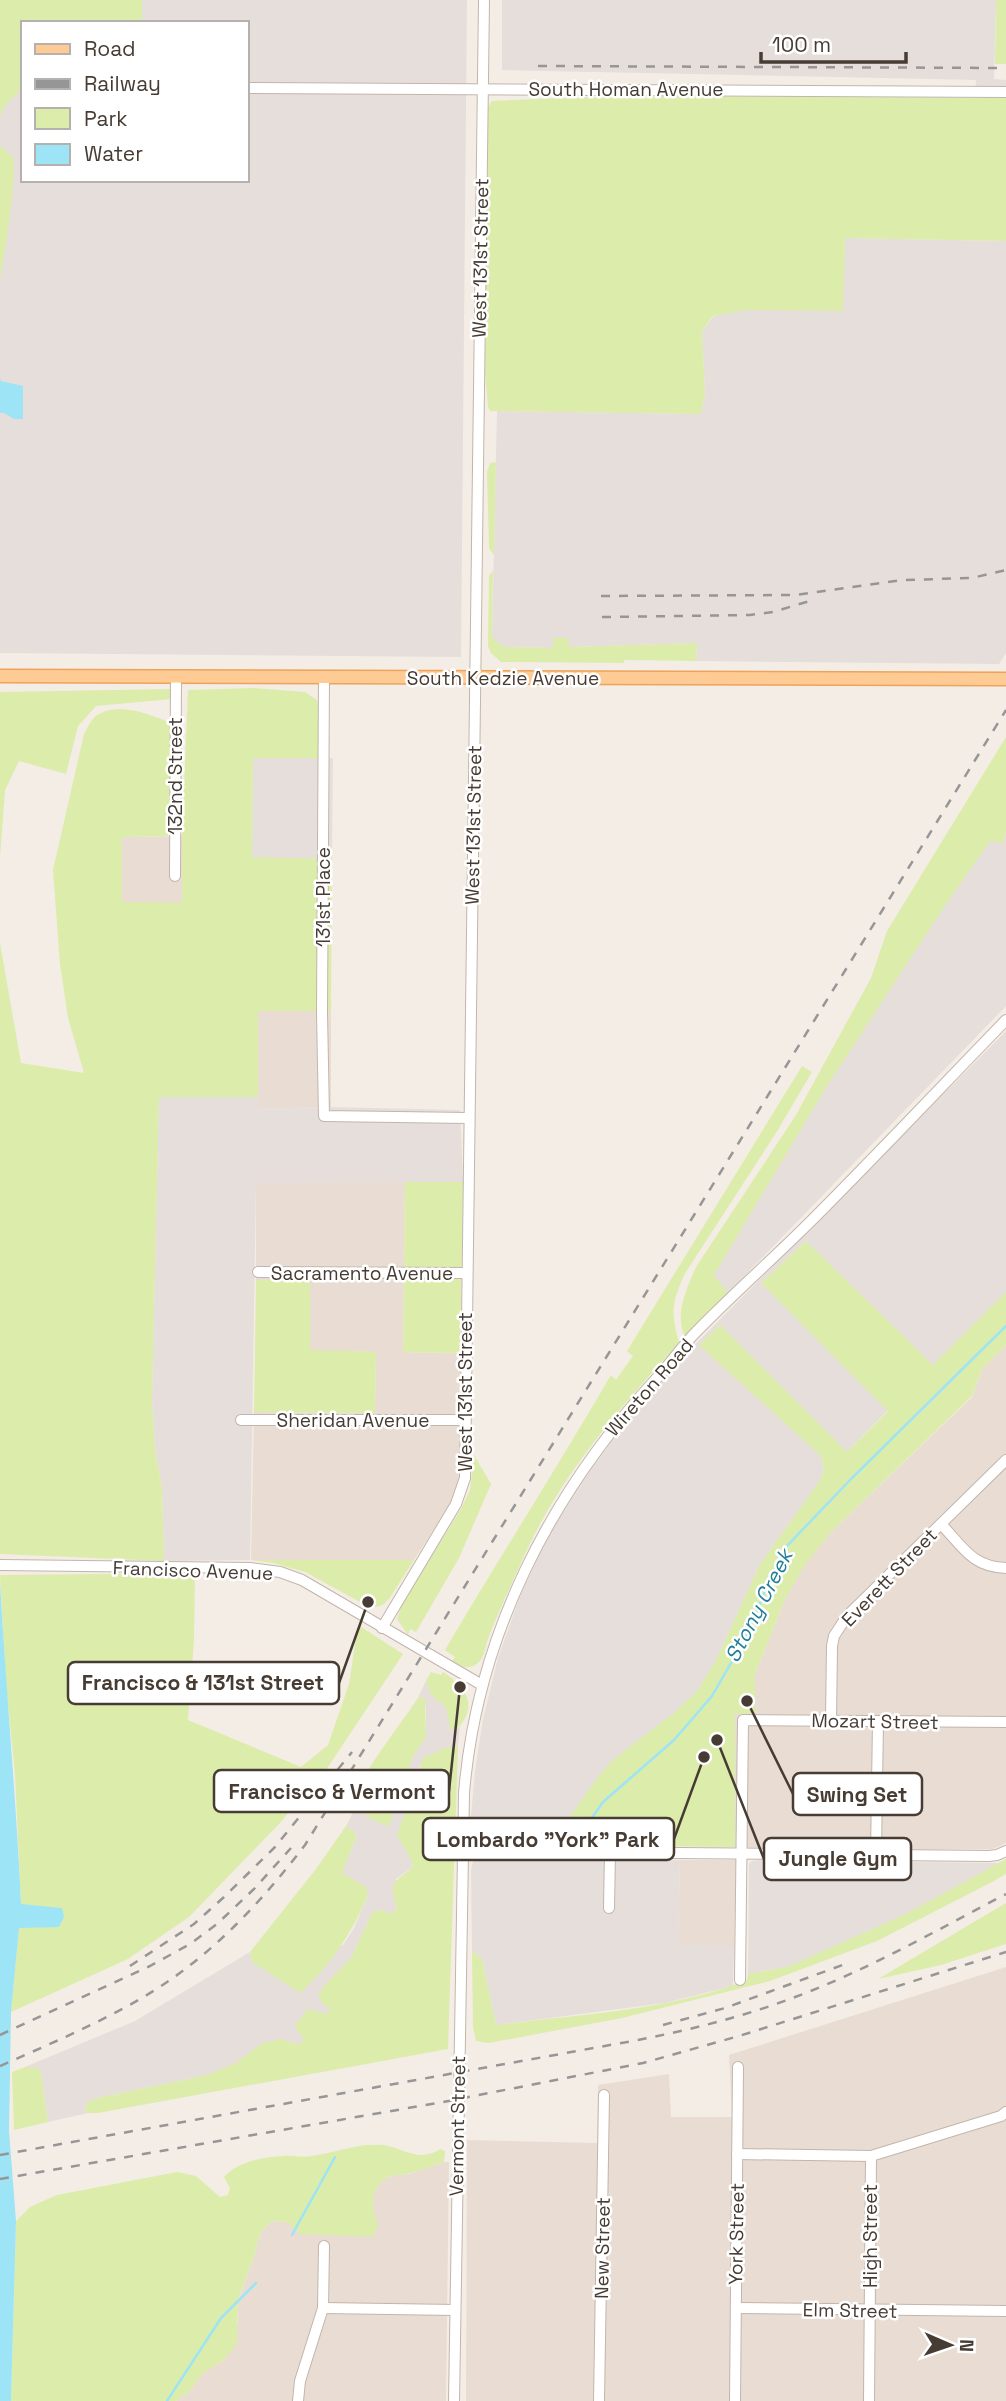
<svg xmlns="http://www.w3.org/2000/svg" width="1006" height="2401" font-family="'Space Grotesk',sans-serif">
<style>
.residential{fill:#e9ddd3}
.industrial{fill:#e6deda}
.green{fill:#dcecab}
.water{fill:#9ce4f6}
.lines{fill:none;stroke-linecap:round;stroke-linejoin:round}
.stream{stroke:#9ce4f6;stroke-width:2.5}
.minor-casing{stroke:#c3b5aa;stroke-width:12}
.major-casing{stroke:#eda35a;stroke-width:15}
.minor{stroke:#fff;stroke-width:10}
.major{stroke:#ffcb94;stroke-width:12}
.rail{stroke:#969696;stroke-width:2.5;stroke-dasharray:9 9;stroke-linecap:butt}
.labels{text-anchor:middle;stroke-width:5;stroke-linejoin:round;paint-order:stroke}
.street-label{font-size:19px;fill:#473c34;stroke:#fff}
.water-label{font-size:21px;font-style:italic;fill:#217f9a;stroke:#fff}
.leader{fill:none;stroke:#473c34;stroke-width:2.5}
.callout-dot{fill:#473c34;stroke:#fff;stroke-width:2.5}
.callout{fill:#fff;stroke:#473c34;stroke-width:2.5}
.callout-label{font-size:21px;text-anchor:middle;font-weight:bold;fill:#473c34}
</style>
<rect width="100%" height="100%" fill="#f4ede5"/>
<!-- residential -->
<g class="residential">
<path d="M182 836 183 903H122V837Z"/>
<path d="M258 1011H331V1107L257 1109Z"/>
<path d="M405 1182 403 1352 460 1353V1472L454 1498 414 1560H251L254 1412 375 1413 376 1352 310 1351V1280H256V1183Z"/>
<path d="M1006 1345V1843L993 1849 857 1850 735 1847V1713H755V1674L786 1597 805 1564 830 1533 972 1397 982 1369Z"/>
<path d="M680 1860H736L734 1946 678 1945Z"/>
<path d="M1006 1967V2401H466L467 2140 597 2143 598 2085 669 2074 671 2117H732L729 2055Z"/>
<path d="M444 2162H449L446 2401H176L189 2392 203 2373 224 2360 238 2323V2301L254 2257 260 2233 272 2221 287 2222 301 2234 378 2225 373 2213V2193L382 2180 394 2175 409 2174Z"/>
</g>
<!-- industrial -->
<g class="industrial">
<path d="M142 0H467L461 657 0 653V79H23V180H247V23H142Z"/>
<path d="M502 0H996L994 79 1006 80V98L975 97 976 80 502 70Z"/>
<path d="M845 238 1006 241V653L999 664 696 661 697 643 568 647 567 638 553 639V648L503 647 492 638 497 411 701 414 705 393 702 331 714 316 747 309 842 311Z"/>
<path d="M253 758H333L332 859 252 858Z"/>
<path d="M1006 831V1006L728 1293 713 1275 827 1086 942 910 990 841 1003 843Z"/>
<path d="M1006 1031V1292L933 1366 806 1241 761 1283 888 1410 847 1452 720 1325 700 1344 821 1456 824 1471 819 1482 760 1564 717 1658 698 1690 675 1712 614 1759 560 1833V1845H540L541 1835H481L479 1829 470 1827 475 1771 483 1719 498 1658 520 1596 546 1540 578 1485 611 1436 648 1392Z"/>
<path d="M159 1096 258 1097V1109L331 1107 460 1110 463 1182 256 1183 250 1560 164 1561 162 1488 155 1449 152 1399Z"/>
<path d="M426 1681 431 1695 446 1707 456 1730 460 1726 458 1746 445 1748 417 1769 411 1796 410 1857 413 1867 396 1879 394 1899 397 1909 390 1914 382 1910 373 1911 351 1958 325 1985 331 2009 299 2045 281 2039 262 2044 237 2063 207 2075 97 2098 88 2102 84 2109 88 2113 48 2122 41 2073 25 2067 135 2021 250 1952 252 1962 343 1945 354 1928 368 1895 365 1887 342 1873 357 1835 346 1826 357 1804 372 1818 389 1826 413 1756 426 1737V1709L424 1697 418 1698Z"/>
<path d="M481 1857 680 1860 678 1944 734 1946 733 1986 665 2003 496 2025 482 1958 472 1951 471 1870 473 1862Z"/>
<path d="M759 1860 999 1863 906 1914 787 1967 748 1974 749 1864 752 1861Z"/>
</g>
<!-- green -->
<g class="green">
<path d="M0 0H142V23H23V87L3 108 0 120Z"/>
<path d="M996 0H1006V64H995Z"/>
<path d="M607 96 1006 98V241L845 238 843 311 747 310 713 316 702 331 705 393 701 414 490 411 488 407 485 371 488 107 492 101Z"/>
<path d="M0 146 14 158C14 200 7 237 0 279Z"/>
<path d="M496 462 494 555 489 548 487 472 490 463Z"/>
<path d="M493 570 492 637 503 647 553 648V638H568L569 647 697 643 696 661 624 660V663L501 662 491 653 488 646 489 576Z"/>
<path d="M254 688 305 692 317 700 320 718 321 758H253L252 857 332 859 331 1011H258V1097H159L152 1399 155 1449 162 1488 164 1561 0 1554V943L21 1063 84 1073 68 1018 60 964 53 870 84 734C87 729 91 719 96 716 120 700 149 715 172 723L168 836 122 837V902L182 903V836L188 690Z"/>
<path d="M171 689 172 699 96 706 78 726 66 774 19 761 5 790 0 858V692Z"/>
<path d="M1006 737V831L1003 843 990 841 942 910 827 1086 714 1275 728 1293 685 1337C674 1314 687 1288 696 1267L796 1115 871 978 887 931Z"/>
<path d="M802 1066 812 1072 776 1133 684 1275C671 1305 671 1312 679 1343 618 1410 557 1479 521 1563 510 1587 499 1611 489 1636 486 1643 485 1655 480 1661 471 1671 462 1667 451 1662L455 1657 445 1650C499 1558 557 1468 611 1375L616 1380 633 1356 627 1351Z"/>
<path d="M405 1182H463L460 1353 403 1352Z"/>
<path d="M806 1241 933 1365 1006 1292V1345L982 1369 972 1396 830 1533 805 1565 786 1597 755 1674V1713L735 1714V1847L560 1845 558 1838 564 1825 598 1777 614 1759 675 1712 698 1690 717 1658 760 1564 819 1482 824 1471 821 1456 699 1345 720 1325 847 1452 888 1411 761 1283Z"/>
<path d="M256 1280H310V1350L376 1352 375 1413 254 1412Z"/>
<path d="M474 1455 491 1484 459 1558 416 1632 410 1629 408 1635 397 1619 403 1602 461 1509 470 1490Z"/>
<path d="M251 1560H414L389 1599 383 1605 371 1608 305 1572 273 1563Z"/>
<path d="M195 1573 194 1639 188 1720 301 1767 328 1745 349 1684 358 1625 403 1654 326 1770 278 1825 189 1917 128 1959 11 2012 19 1927H59L61 1908 21 1905 15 1774 6 1684 0 1575Z"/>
<path d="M431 1672 441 1675 443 1672C466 1687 480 1706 456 1730L450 1729 446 1707 431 1695 426 1681Z"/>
<path d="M425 1697 426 1737 413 1756 389 1826C379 1823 363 1816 358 1806 357 1804 355 1797 356 1795 360 1776 405 1718 418 1698Z"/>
<path d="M458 1746 448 2049 98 2113H88L84 2109 88 2102 97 2098 207 2075 236 2063 261 2044 281 2039 299 2045 304 2038 298 2032 295 2025 308 2009 326 2014 331 2009 323 2004 318 1995 325 1985 351 1958 373 1911 382 1910 390 1914 397 1909C388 1880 393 1884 413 1867L410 1857 397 1836 423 1758 445 1748Z"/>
<path d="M346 1826 357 1835 342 1873 366 1887 368 1895C352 1933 331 1965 300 1993L252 1962 250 1952 316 1869Z"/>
<path d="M1006 1859V1874L994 1881 877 1941 770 1981 622 2018 489 2043 476 2041 473 2027 472 1951 482 1958 496 2025C579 2014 669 2011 747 1980L748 1974 787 1967 906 1914Z"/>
<path d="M1006 1903V1944L941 1965 878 1979Z"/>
<path d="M25 2067 38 2068 41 2073 48 2122 14 2130 12 2072Z"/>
<path d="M365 2145C373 2145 382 2144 389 2146 408 2152 422 2161 440 2149L445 2151 444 2162C433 2166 422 2170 411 2173 406 2175 400 2174 395 2175 370 2180 370 2207 378 2225L373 2237 300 2234 287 2222 272 2221 260 2233 254 2257 238 2300 237 2344 224 2360 203 2373 189 2392 176 2401H11L16 2221 30 2207 57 2195 177 2172 196 2176 220 2197 228 2195 230 2188 224 2177C238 2161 264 2157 284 2156 294 2155 302 2158 312 2156 330 2153 347 2148 365 2145Z"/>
</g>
<!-- water -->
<g class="water">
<path d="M0 378 1 381 23 386V419H14L4 413H0Z"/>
<path d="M0 1582C6 1690 16 1797 21 1904L62 1908 64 1917 59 1927 19 1928 11 2012 9 2131 16 2221 11 2401H0Z"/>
</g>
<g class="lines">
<!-- stream -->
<g class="stream">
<path d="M581 1833 603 1802 674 1740 712 1696 743 1642 784 1549 851 1479 1006 1326"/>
<path d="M292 2235 335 2157"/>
<path d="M167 2401 221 2318 256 2283"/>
</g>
<defs>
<g id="minor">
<path d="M247 88 1006 92"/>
<path d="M324 677 322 1013 324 1116 468 1118"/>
<path d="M175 876 176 677"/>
<path d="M258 1272 466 1273"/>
<path d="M241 1420H464"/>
<path d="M941 1524C963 1547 972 1567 1006 1568"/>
<path d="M0 1565 250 1568 280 1572 302 1580 482 1685"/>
<path d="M382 1628 456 1504 465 1478 484 0"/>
<path d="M831 1720 832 1646 834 1636 847 1616 1006 1460"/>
<path d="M462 1851 989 1856 997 1855 1006 1851"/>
<path d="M876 1854 878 1721"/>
<path d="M609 1908 610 1852"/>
<path d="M740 1980 743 1720 1006 1722"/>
<path d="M737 2154 871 2156 1001 2116 1006 2112"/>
<path d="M323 2308 455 2310"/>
<path d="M736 2308 1006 2311"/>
<path d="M298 2401 300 2381 323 2308 324 2246"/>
<path d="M454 2401 464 1793C477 1636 550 1494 656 1379 670 1364 682 1346 697 1331 734 1293 774 1258 811 1221 877 1155 941 1087 1006 1020"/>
<path d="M599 2401 604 2095"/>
<path d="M735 2401 738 2067"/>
<path d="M869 2401 871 2156"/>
</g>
<path id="major" d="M0 676 1006 679"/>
</defs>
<!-- minor casing -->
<use href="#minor" class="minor-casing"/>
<!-- major casing -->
<use href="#major" class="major-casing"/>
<!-- minor -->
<use href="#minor" class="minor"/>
<!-- major -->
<use href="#major" class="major"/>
<!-- rail -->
<g class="rail">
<path d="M538 66 1006 68"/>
<path d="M601 596 796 595 903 580 972 578 1006 570"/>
<path d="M602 617 750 615 773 612 813 600"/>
<path d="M130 1966 194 1924 224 1897 275 1847 352 1752"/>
<path d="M663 2025 725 2008 848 1963"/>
<path d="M0 2035 150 1966 190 1944 217 1924 254 1889 291 1848"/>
<path d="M0 2066C52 2043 107 2020 155 1990 215 1952 262 1901 305 1845L1006 710"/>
<path d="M0 2155 638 2040C694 2029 750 2015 803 1994 873 1967 939 1929 1006 1894"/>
<path d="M0 2179 443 2102 643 2063 739 2036 1006 1952"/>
</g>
</g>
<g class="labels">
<!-- street labels -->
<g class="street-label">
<text x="626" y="96">South Homan Avenue</text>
<text transform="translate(480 258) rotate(-89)" y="7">West 131st Street</text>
<text x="503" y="685">South Kedzie Avenue</text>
<text transform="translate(175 776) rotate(-90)" y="7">132nd Street</text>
<text transform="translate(473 825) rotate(-89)" y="7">West 131st Street</text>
<text transform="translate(323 897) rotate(-90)" y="7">131st Place</text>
<text x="362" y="1280">Sacramento Avenue</text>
<text transform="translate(649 1387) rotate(-49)" y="7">Wireton Road</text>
<text transform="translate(465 1392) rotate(-90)" y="7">West 131st Street</text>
<text x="353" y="1427">Sheridan Avenue</text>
<text transform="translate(193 1570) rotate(2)" y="7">Francisco Avenue</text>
<text transform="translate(889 1577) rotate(-46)" y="7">Everett Street</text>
<text transform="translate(875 1721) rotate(1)" y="7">Mozart Street</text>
<text transform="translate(457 2126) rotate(-89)" y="7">Vermont Street</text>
<text transform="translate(736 2234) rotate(-89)" y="7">York Street</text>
<text transform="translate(870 2236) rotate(-90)" y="7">High Street</text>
<text transform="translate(602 2248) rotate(-89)" y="7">New Street</text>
<text transform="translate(850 2310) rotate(1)" y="7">Elm Street</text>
</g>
<!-- water labels -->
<g class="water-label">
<text transform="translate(759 1606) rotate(-63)" y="7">Stony Creek</text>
</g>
</g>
<!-- callouts -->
<path class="leader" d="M368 1602L339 1683M460 1687L449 1791M747 1701L793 1794M704 1757L674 1839M717 1740L764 1859"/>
<g class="callout-dot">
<circle cx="368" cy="1602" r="7"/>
<circle cx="460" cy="1687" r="7"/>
<circle cx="747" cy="1701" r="7"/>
<circle cx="704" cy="1757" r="7"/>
<circle cx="717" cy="1740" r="7"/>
</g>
<g class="callout">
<rect x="68" y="1662" width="271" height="42" rx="7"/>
<rect x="214" y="1770" width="235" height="42" rx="7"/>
<rect x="793" y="1773" width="129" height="42" rx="7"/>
<rect x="423" y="1818" width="251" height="42" rx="7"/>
<rect x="764" y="1838" width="147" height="42" rx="7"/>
</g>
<g class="callout-label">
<text x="203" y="1690">Francisco &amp; 131st Street</text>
<text x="332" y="1799">Francisco &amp; Vermont</text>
<text x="857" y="1802">Swing Set</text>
<text x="548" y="1847">Lombardo "York" Park</text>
<text x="838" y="1866">Jungle Gym</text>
</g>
<!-- legend -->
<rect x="21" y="21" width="228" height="161" fill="#ffffff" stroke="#b5b1ae" stroke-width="2"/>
<rect x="35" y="44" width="35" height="10" fill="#ffcb94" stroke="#b5b1ae" stroke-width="2"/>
<text x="84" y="56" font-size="21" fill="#473c34">Road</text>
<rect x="35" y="79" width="35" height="10" fill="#969696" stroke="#b5b1ae" stroke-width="2"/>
<text x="84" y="91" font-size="21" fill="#473c34">Railway</text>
<rect x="35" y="108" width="35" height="21" fill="#dcecab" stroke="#b5b1ae" stroke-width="2"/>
<text x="84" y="126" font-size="21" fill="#473c34">Park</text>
<rect x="35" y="144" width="35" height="21" fill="#9ce4f6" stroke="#b5b1ae" stroke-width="2"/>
<text x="84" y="161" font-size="21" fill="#473c34">Water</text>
<!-- north arrow -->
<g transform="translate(950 2345) rotate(92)" stroke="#ffffff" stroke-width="5" paint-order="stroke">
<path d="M0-5L12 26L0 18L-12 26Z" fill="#473c34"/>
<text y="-10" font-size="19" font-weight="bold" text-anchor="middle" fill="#473c34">N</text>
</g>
<!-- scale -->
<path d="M761 52v10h145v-10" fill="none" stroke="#473c34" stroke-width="3.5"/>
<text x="772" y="52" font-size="21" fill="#473c34" stroke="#ffffff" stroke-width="5" paint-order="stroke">100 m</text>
</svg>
